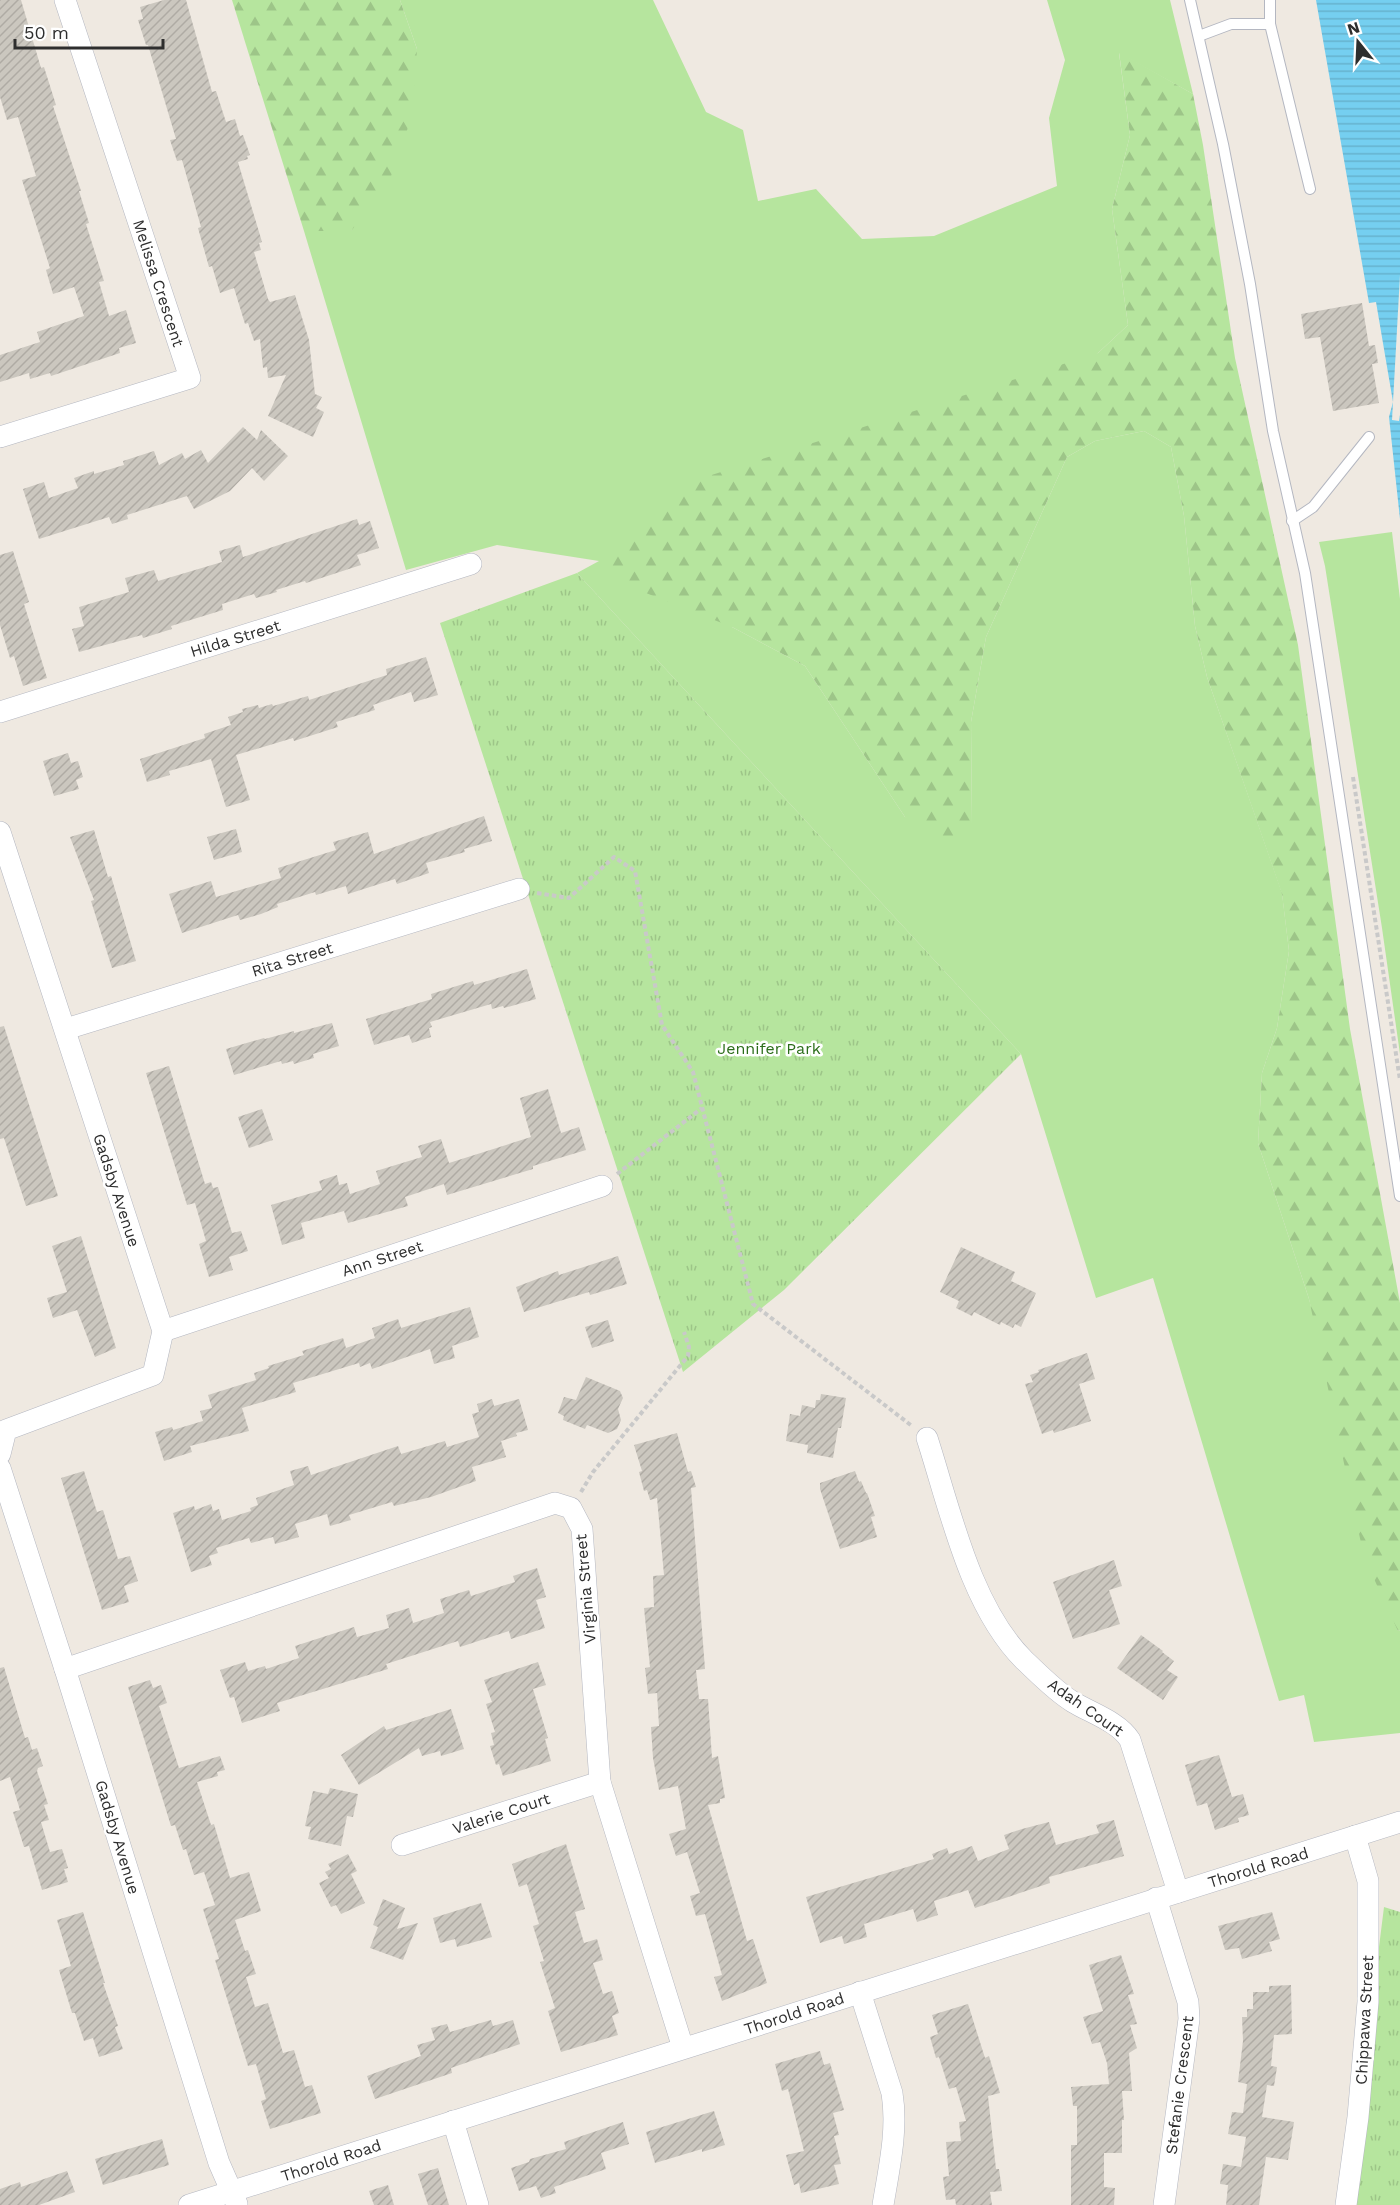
<svg xmlns="http://www.w3.org/2000/svg" width="1400" height="2205" font-family="'Work Sans',sans-serif">
<style>
.grass{fill:#b6e59e}
.forest{fill:url(#forest-firs)}
.park{fill:url(#park-tufts)}
.water{fill:url(#water-rules)}
.pier{fill:#efe9e1}
.building{fill:url(#building-hatch)}
.lines{fill:none;stroke-linecap:round;stroke-linejoin:round}
.lane-casing{stroke:#b4b7c1;stroke-width:12}
.street-casing{stroke:#b4b7c1;stroke-width:22}
.path{stroke:#c9c9c9;stroke-width:4;stroke-dasharray:4.5 3;stroke-linecap:butt}
.lane{stroke:#fff;stroke-width:10}
.street{stroke:#fff;stroke-width:21}
.labels{text-anchor:middle;stroke-width:5;stroke-linejoin:round;paint-order:stroke}
.street-label{font-size:16px;fill:#2e2e2e;stroke:#fff}
.park-label{font-size:16px;fill:#2c6e1b;stroke:#fff}
</style>
<defs>
<pattern id="forest-firs" width="22" height="20" patternUnits="userSpaceOnUse" patternTransform="scale(1.5)"><rect width="22" height="20" fill="#b6e59e"/><path d="M5 1l3.5 6h-7zM16 11l3.5 6h-7z" fill="#9dc588"/></pattern>
<pattern id="park-tufts" width="24" height="20" patternUnits="userSpaceOnUse" patternTransform="scale(1.5)"><rect width="24" height="20" fill="#b6e59e"/><path d="M3 7l-1-3M5 7V3M7 7l1-3M15 17l-1-3M17 17v-4M19 17l1-3" fill="none" stroke="#9dc588"/></pattern>
<pattern id="water-rules" width="6" height="5" patternUnits="userSpaceOnUse" patternTransform="scale(1.5)"><rect width="6" height="5" fill="#75cff0"/><path d="M0 2.5h6" fill="none" stroke="#66b2ce"/></pattern>
<pattern id="building-hatch" width="6" height="6" patternUnits="userSpaceOnUse" patternTransform="scale(1.5)"><rect width="6" height="6" fill="#cbc7bf"/><path d="M-1 1l2-2M0 6l6-6M5 7l2-2" fill="none" stroke="#afaba4"/></pattern>
</defs>
<rect width="100%" height="100%" fill="#efe9e1"/>
<!-- grass -->
<g class="grass">
<path d="M400 0H653L706 112 743 130 758 201 816 189 862 239 934 236 1057 186 1049 118 1065 60 1047 0H1170L1193 94 1119 53 1130 135 1112 209 1128 325 1098 353 732 627 805 666 905 817 972 824 971 722 986 637 1067 457 1095 441 1144 431 1171 447 1184 516 1195 626 1207 677 1282 893 1289 951 1277 1028 1262 1073 1258 1143 1309 1299 1398 1631 1400 1630V1733L1314 1742 1304 1695 1279 1701 1153 1278 1096 1298 1021 1054 577 573 599 561 497 545 406 570 304 231H351L417 49Z"/>
<path d="M1392 532 1400 599V1054L1382 928 1325 566 1319 542Z"/>
</g>
<!-- forest -->
<g class="forest">
<path d="M232 0H400L417 49 413 113 388 185 351 231H304Z"/>
<path d="M1119 52 1193 94 1203 145 1235 358 1298 645 1350 1029 1400 1303V1630L1398 1631 1364 1557 1309 1299 1258 1143 1262 1073 1277 1028 1289 951 1282 894 1207 677 1195 626 1184 516 1171 447 1144 431 1095 441 1067 457 986 637 971 722 972 824 953 848 905 817 805 666 732 627 613 580 600 561 702 478 1098 353 1128 325 1112 209 1130 135Z"/>
</g>
<!-- park -->
<g class="park">
<path d="M577 573 1021 1054 784 1290 683 1372 440 623Z"/>
<path d="M1384 1907 1400 1912V2205H1347Z"/>
</g>
<!-- water -->
<path class="water" d="M1316 0H1400V519L1389 417 1393 402 1376 302 1369 303Z"/>
<!-- pier -->
<path class="pier" d="M1400 275V415L1399 421 1392 420Z"/>
<!-- building -->
<g class="building">
<path d="M0 0H21L41 68 44 67 56 105 53 106 81 191H79L89 223 86 224 104 281 99 282 109 316 126 310 136 343 119 348 120 353 51 376 50 373 30 379 29 373 0 382V355L40 342 37 332 84 316 74 287 53 294 46 270 50 268 22 180 36 176 18 117 7 120 0 97Z"/>
<path d="M164 0H186L212 92 216 91 226 122 235 119 240 136 243 135 250 155 247 156 248 159 238 162 262 242 259 243 261 250 254 252 268 299 270 302 295 295 309 340 315 394 322 397 316 408 324 412 313 437 268 416 286 375 268 378 267 367 263 368 260 339 254 341 248 323 245 324 234 288 220 293 212 266 209 267 198 228 201 227 182 160 177 161 170 140 176 139 148 45H146L138 20 143 19 140 7Z"/>
<path d="M1362 303 1369 346 1375 345 1378 363 1372 364 1379 403 1333 411 1320 337 1305 339 1301 314Z"/>
<path d="M243 427 257 440 261 430 288 456 264 481 252 468 230 491 194 509 187 496 127 515 128 519 112 524 109 517 39 539 23 489 44 482 49 498 78 488 74 478 94 471V474L124 465 123 461 154 451 159 465 182 453 185 459 201 450 208 463Z"/>
<path d="M357 519 359 525 370 521 379 548 357 555 361 565 306 583 305 581 276 590 277 592 256 598 254 594 222 604 223 610 171 626 172 629 143 638 142 635 79 652 72 629 84 626 79 607 129 592 125 578 154 570 158 581 222 562 219 551 240 545 243 557Z"/>
<path d="M13 551 29 602 24 604 47 678 23 686 14 656 10 658 0 625V555Z"/>
<path d="M426 657 438 695 414 702 411 692 373 705 375 710 336 722 338 727 294 741 293 738 236 755 250 800 226 807 211 759 169 771 170 775 147 782 140 759 205 738 204 734 231 725 228 717 243 712 242 709 258 705 259 708 272 704 273 706 308 696 309 700 387 675 386 669Z"/>
<path d="M68 753 71 763 78 761 83 777 76 780 79 789 54 796 43 761Z"/>
<path d="M484 816 492 841 464 849 465 852 426 863 429 873 397 884 395 879 348 894 346 886 316 895 315 892 277 904 278 907 261 914 240 920 238 915 182 933 169 894 211 881 216 897 281 878 278 868 336 850 333 842 368 832 374 854Z"/>
<path d="M236 829 242 852 214 860 207 837Z"/>
<path d="M94 830 108 877 111 876 136 961 112 968 91 901 94 900 70 837Z"/>
<path d="M527 969 536 999 504 1008 503 1006 492 1009 491 1004 430 1022 432 1027 429 1028 431 1037 412 1043 409 1035 374 1045 366 1019 432 999 431 994 473 981 474 985Z"/>
<path d="M332 1023 339 1046 313 1054 314 1058 294 1064 293 1061 282 1064 281 1061 234 1075 226 1049 264 1038 265 1039 294 1031V1033Z"/>
<path d="M4 1026 58 1196 26 1206 4 1138 0 1139V1027Z"/>
<path d="M169 1066 205 1184 211 1182 213 1188 218 1187 232 1233 241 1231 248 1251 229 1257 233 1270 209 1277 199 1244 206 1241 195 1203 187 1205 146 1073Z"/>
<path d="M548 1089 561 1133 579 1127 586 1150 533 1166V1169L447 1195 444 1184 405 1197 408 1206 348 1223 344 1211 301 1223 305 1238 282 1245 271 1205 322 1190 319 1181 337 1175 339 1185 347 1183 350 1194 380 1184 376 1171 422 1157 418 1146 441 1139 449 1163 531 1137 520 1098Z"/>
<path d="M262 1109 273 1140 249 1148 238 1117Z"/>
<path d="M81 1236 116 1348 95 1357 77 1310 53 1318 47 1298 67 1292 52 1246Z"/>
<path d="M961 1247 1015 1272 1011 1281 1036 1293 1021 1327 1015 1324 1013 1328 1001 1322 1000 1325 974 1312 972 1316 956 1308 959 1301 940 1292Z"/>
<path d="M618 1256 627 1284 590 1295 589 1292 524 1312 516 1287 558 1271 559 1275Z"/>
<path d="M470 1307 479 1337 452 1346 455 1358 434 1364 430 1349 372 1369 370 1363 360 1367 359 1363 293 1383 296 1392 242 1408 249 1431 190 1446 192 1452 164 1461 155 1432 172 1427 173 1430 203 1421 200 1411 212 1408 208 1395 256 1380 254 1373 269 1368 268 1366 304 1355 302 1351 343 1338 346 1348 375 1338 372 1328 398 1319 401 1328Z"/>
<path d="M608 1320 614 1341 592 1348 585 1327Z"/>
<path d="M1087 1353 1095 1379 1079 1384 1091 1421 1054 1433 1053 1430 1042 1434 1025 1384 1033 1382 1030 1375 1039 1372 1038 1370Z"/>
<path d="M586 1377 620 1391 623 1398 618 1409 621 1420 617 1429 608 1433 587 1425 585 1429 563 1420 564 1416 558 1413 564 1397 576 1400Z"/>
<path d="M821 1394 846 1398 841 1428H838L833 1458 807 1453 808 1445 786 1441 790 1414 800 1416 802 1405 815 1408 816 1400H820Z"/>
<path d="M492 1399 494 1406 519 1399 528 1430 516 1433 517 1436 501 1441 506 1457 472 1467 476 1481 431 1497 394 1506 392 1502 349 1515 351 1520 330 1526 327 1514 295 1524 299 1537 275 1544 273 1537 251 1543 249 1538 216 1548 218 1553 209 1556 212 1565 191 1572 173 1513 194 1506 195 1510 211 1504 213 1511 219 1509 222 1520 251 1511 250 1508 258 1505 256 1498 294 1485 290 1471 308 1466 311 1475 398 1446 401 1454 445 1441 447 1447 479 1437 472 1414 479 1412 477 1404Z"/>
<path d="M677 1433 688 1472 691 1471 696 1487 691 1488 705 1669 696 1670 699 1699H708L712 1758 718 1756 725 1798 720 1799V1803L708 1805 747 1941 753 1939 767 1983 722 2001 714 1977 722 1975 705 1914 696 1916 690 1896 700 1893 687 1852 676 1856 669 1834 686 1829 678 1786 659 1790 653 1758 651 1727 659 1726 657 1693 648 1694 645 1668 650 1667 644 1608 654 1607 653 1576 664 1575 657 1498 650 1500 647 1490 644 1491 639 1472 642 1471 634 1445Z"/>
<path d="M84 1471 97 1512 103 1510 118 1559 130 1556 138 1581 124 1586 129 1602 102 1610 61 1478Z"/>
<path d="M855 1471 859 1482 861 1481 866 1493H867L875 1516 871 1517 877 1537 840 1549 820 1489V1483Z"/>
<path d="M1114 1560 1122 1586 1109 1590 1120 1624 1073 1639 1053 1582Z"/>
<path d="M537 1568 546 1597 536 1600 545 1628 511 1639 509 1631 460 1647 458 1641 386 1664 388 1669 277 1703 280 1711 242 1723 234 1697 230 1698 220 1670 245 1662 248 1671 265 1666 266 1669 299 1658 295 1646 354 1627 357 1637 389 1628 386 1615 409 1608 413 1623 444 1613 440 1599 469 1590 471 1596 515 1582 513 1576Z"/>
<path d="M1141 1635 1163 1651 1162 1652 1174 1661 1167 1670 1178 1677 1163 1700 1117 1668Z"/>
<path d="M538 1662 546 1685 533 1689 548 1738 545 1739 551 1761 503 1776 499 1764 496 1765 490 1746 494 1745 491 1733 495 1732 486 1704 492 1702 484 1680Z"/>
<path d="M4 1667 25 1738 28 1737 32 1750 37 1748 43 1766 38 1768 37 1771 48 1804 44 1805 49 1820 41 1822 50 1852 62 1849 68 1868 64 1869 68 1882 42 1890 29 1846 24 1847 13 1812 20 1810 10 1777 0 1781V1668Z"/>
<path d="M150 1680 153 1688 161 1685 167 1703 159 1706 179 1768 220 1756 225 1770 217 1772 218 1776 197 1782 211 1825 214 1824 230 1878 249 1872 261 1911 235 1920 245 1951 248 1950 256 1974 246 1977 255 2007 268 2003 283 2053 294 2050 305 2087 312 2085 321 2113 270 2129 261 2101 266 2099 256 2064 248 2066 215 1960 219 1959 203 1909 215 1905 204 1872 194 1875 186 1849 183 1850 175 1825 171 1826 128 1687Z"/>
<path d="M451 1709 464 1749 441 1756 440 1751 422 1756 419 1748 359 1785 341 1755 384 1726 386 1730Z"/>
<path d="M1219 1755 1232 1797 1243 1794 1249 1815 1238 1818 1239 1822 1215 1830 1207 1803 1197 1806 1185 1765Z"/>
<path d="M330 1788 358 1794 353 1817 347 1816 341 1846 308 1839 311 1827 305 1826 313 1791 328 1794Z"/>
<path d="M1114 1820 1124 1856 1049 1877 1050 1883 975 1908 968 1890 934 1901 938 1915 917 1922 913 1909 864 1924 867 1937 844 1944 842 1936 820 1943 806 1897 934 1859 932 1854 947 1848 949 1854 972 1846 978 1861 1009 1849 1004 1835 1022 1829 1049 1822 1056 1845 1099 1833 1096 1825Z"/>
<path d="M566 1844 585 1909 575 1912 584 1943 597 1939 603 1960 593 1963 603 1994 612 1991 619 2013 612 2016 618 2035 561 2052 548 2011 555 2008 540 1962 544 1961 533 1926 539 1924 527 1884 519 1887 512 1864Z"/>
<path d="M348 1854 357 1871 351 1874 365 1903 341 1914 336 1905 331 1907 319 1883 329 1878 325 1872 331 1869 328 1864Z"/>
<path d="M383 1899 405 1908 397 1929 418 1923 403 1960 370 1948 378 1927 373 1925Z"/>
<path d="M481 1903 492 1937 457 1947 455 1939 440 1943 433 1918Z"/>
<path d="M83 1912 105 1983H103L118 2026 115 2027 123 2049 99 2057 93 2038 84 2041 75 2013H72L59 1970 71 1966 57 1920Z"/>
<path d="M1272 1912 1280 1939 1269 1942 1272 1951 1242 1959 1239 1948 1225 1950 1218 1926Z"/>
<path d="M1121 1955 1134 1994 1128 1995 1137 2024 1130 2025 1137 2048 1129 2053 1132 2091H1122L1124 2120H1122V2153H1104V2187L1115 2188 1114 2205H1071V2145H1077V2106H1073L1071 2087 1109 2084 1107 2063 1100 2042 1092 2044 1083 2017 1103 2011 1089 1965Z"/>
<path d="M1291 1985 1292 2034 1274 2035 1271 2066 1277 2067 1274 2086 1267 2085 1262 2117 1294 2122 1288 2160 1266 2157 1259 2205H1226L1228 2185 1220 2184 1223 2164 1241 2167 1246 2137 1228 2134 1232 2112 1243 2113 1247 2084 1238 2082 1243 2041 1242 2017H1247V2009H1253V1992H1269V1986Z"/>
<path d="M968 2004 985 2058 989 2056 1000 2093 988 2096 996 2169H999L1002 2191 990 2192 992 2205H956L955 2199 946 2200 943 2177 949 2176 946 2142 961 2141 959 2122 966 2121 956 2087 949 2089 939 2057 936 2058 930 2037 938 2034 932 2015Z"/>
<path d="M491 2020 493 2026 513 2020 520 2044 451 2068 452 2073 375 2099 367 2076 421 2056 417 2045 435 2040 431 2028 447 2024 450 2032Z"/>
<path d="M820 2051 824 2065 830 2063 844 2110 833 2113 839 2135 834 2136 841 2164 834 2165 839 2184 801 2193 799 2183 794 2185 786 2155 804 2151 788 2089 782 2091 775 2064Z"/>
<path d="M714 2111 725 2145 702 2152V2149L655 2163 646 2132Z"/>
<path d="M623 2122 629 2144 601 2153 606 2169 554 2187 556 2193 541 2198 536 2186 519 2191 511 2168 529 2162 530 2159 566 2149 564 2142Z"/>
<path d="M162 2139 169 2165 103 2185 95 2159Z"/>
<path d="M438 2168 449 2205H428L418 2174Z"/>
<path d="M67 2171 75 2192 39 2205H0V2189L20 2182 21 2187Z"/>
<path d="M388 2185 394 2205H374L369 2191Z"/>
</g>
<g class="lines">
<defs>
<g id="lane">
<path d="M1190 0 1223 144 1250 284 1273 431 1305 573 1400 1196"/>
<path d="M1270 24V0"/>
<path d="M1199 36 1231 24H1270L1310 189"/>
<path d="M1292 521 1313 507 1369 437"/>
</g>
<g id="street">
<path d="M0 437 190 378 65 0"/>
<path d="M0 712 471 564"/>
<path d="M0 832 163 1331 153 1375 6 1430 0 1454"/>
<path d="M66 1029 519 889"/>
<path d="M163 1331 602 1186"/>
<path d="M927 1438C950 1509 970 1606 1024 1660 1039 1674 1055 1691 1073 1702 1091 1713 1119 1722 1130 1740L1178 1892"/>
<path d="M0 1468 65 1669 219 2163 237 2204"/>
<path d="M65 1669 555 1503 571 1508 582 1529 600 1782 683 2048"/>
<path d="M402 1845 600 1782"/>
<path d="M1156 1898 1188 2002 1189 2019 1164 2205"/>
<path d="M860 1992 892 2093C898 2130 889 2168 883 2205"/>
<path d="M453 2121 478 2205"/>
<path d="M189 2205 1400 1822"/>
<path d="M1346 2205 1358 2117 1368 2002V1881L1355 1836"/>
</g>
</defs>
<!-- lane casing -->
<use href="#lane" class="lane-casing"/>
<!-- street casing -->
<use href="#street" class="street-casing"/>
<!-- path -->
<g class="path">
<path d="M1353 777 1400 1080"/>
<path d="M537 893 569 898 614 857 635 871 662 1025 693 1072 753 1304 912 1426"/>
<path d="M617 1174 702 1108"/>
<path d="M581 1492 593 1472 688 1356 689 1347 684 1332"/>
</g>
<!-- lane -->
<use href="#lane" class="lane"/>
<!-- street -->
<use href="#street" class="street"/>
</g>
<g class="labels">
<!-- street labels -->
<g class="street-label">
<text transform="translate(159 283) rotate(72)" y="6">Melissa Crescent</text>
<text transform="translate(235 638) rotate(-17)" y="6">Hilda Street</text>
<text transform="translate(292 959) rotate(-17)" y="6">Rita Street</text>
<text transform="translate(117 1190) rotate(72)" y="6">Gadsby Avenue</text>
<text transform="translate(382 1258) rotate(-18)" y="6">Ann Street</text>
<text transform="translate(585 1589) rotate(-95)" y="6">Virginia Street</text>
<text transform="translate(1086 1707) rotate(35)" y="6">Adah Court</text>
<text transform="translate(501 1813) rotate(-18)" y="6">Valerie Court</text>
<text transform="translate(118 1837) rotate(73)" y="6">Gadsby Avenue</text>
<text transform="translate(1258 1867) rotate(-17)" y="6">Thorold Road</text>
<text transform="translate(794 2013) rotate(-18)" y="6">Thorold Road</text>
<text transform="translate(1364 2020) rotate(-87)" y="6">Chippawa Street</text>
<text transform="translate(1179 2085) rotate(-83)" y="6">Stefanie Crescent</text>
<text transform="translate(331 2160) rotate(-18)" y="6">Thorold Road</text>
</g>
<!-- park labels -->
<g class="park-label">
<text x="769" y="1054">Jennifer Park</text>
</g>
</g>
<!-- north arrow -->
<g transform="translate(1358 42) rotate(342)" stroke="#ffffff" stroke-width="4.5" paint-order="stroke">
<path d="M0-4.5L10 22L0 15L-10 22Z" fill="#2e2e2e"/>
<text y="-9" font-size="16" font-weight="bold" text-anchor="middle" fill="#2e2e2e">N</text>
</g>
<!-- scale -->
<path d="M15 39v9h148v-9" fill="none" stroke="#2e2e2e" stroke-width="3"/>
<text x="24" y="39" font-size="18" fill="#2e2e2e" stroke="#ffffff" stroke-width="4.5" paint-order="stroke">50 m</text>
</svg>
